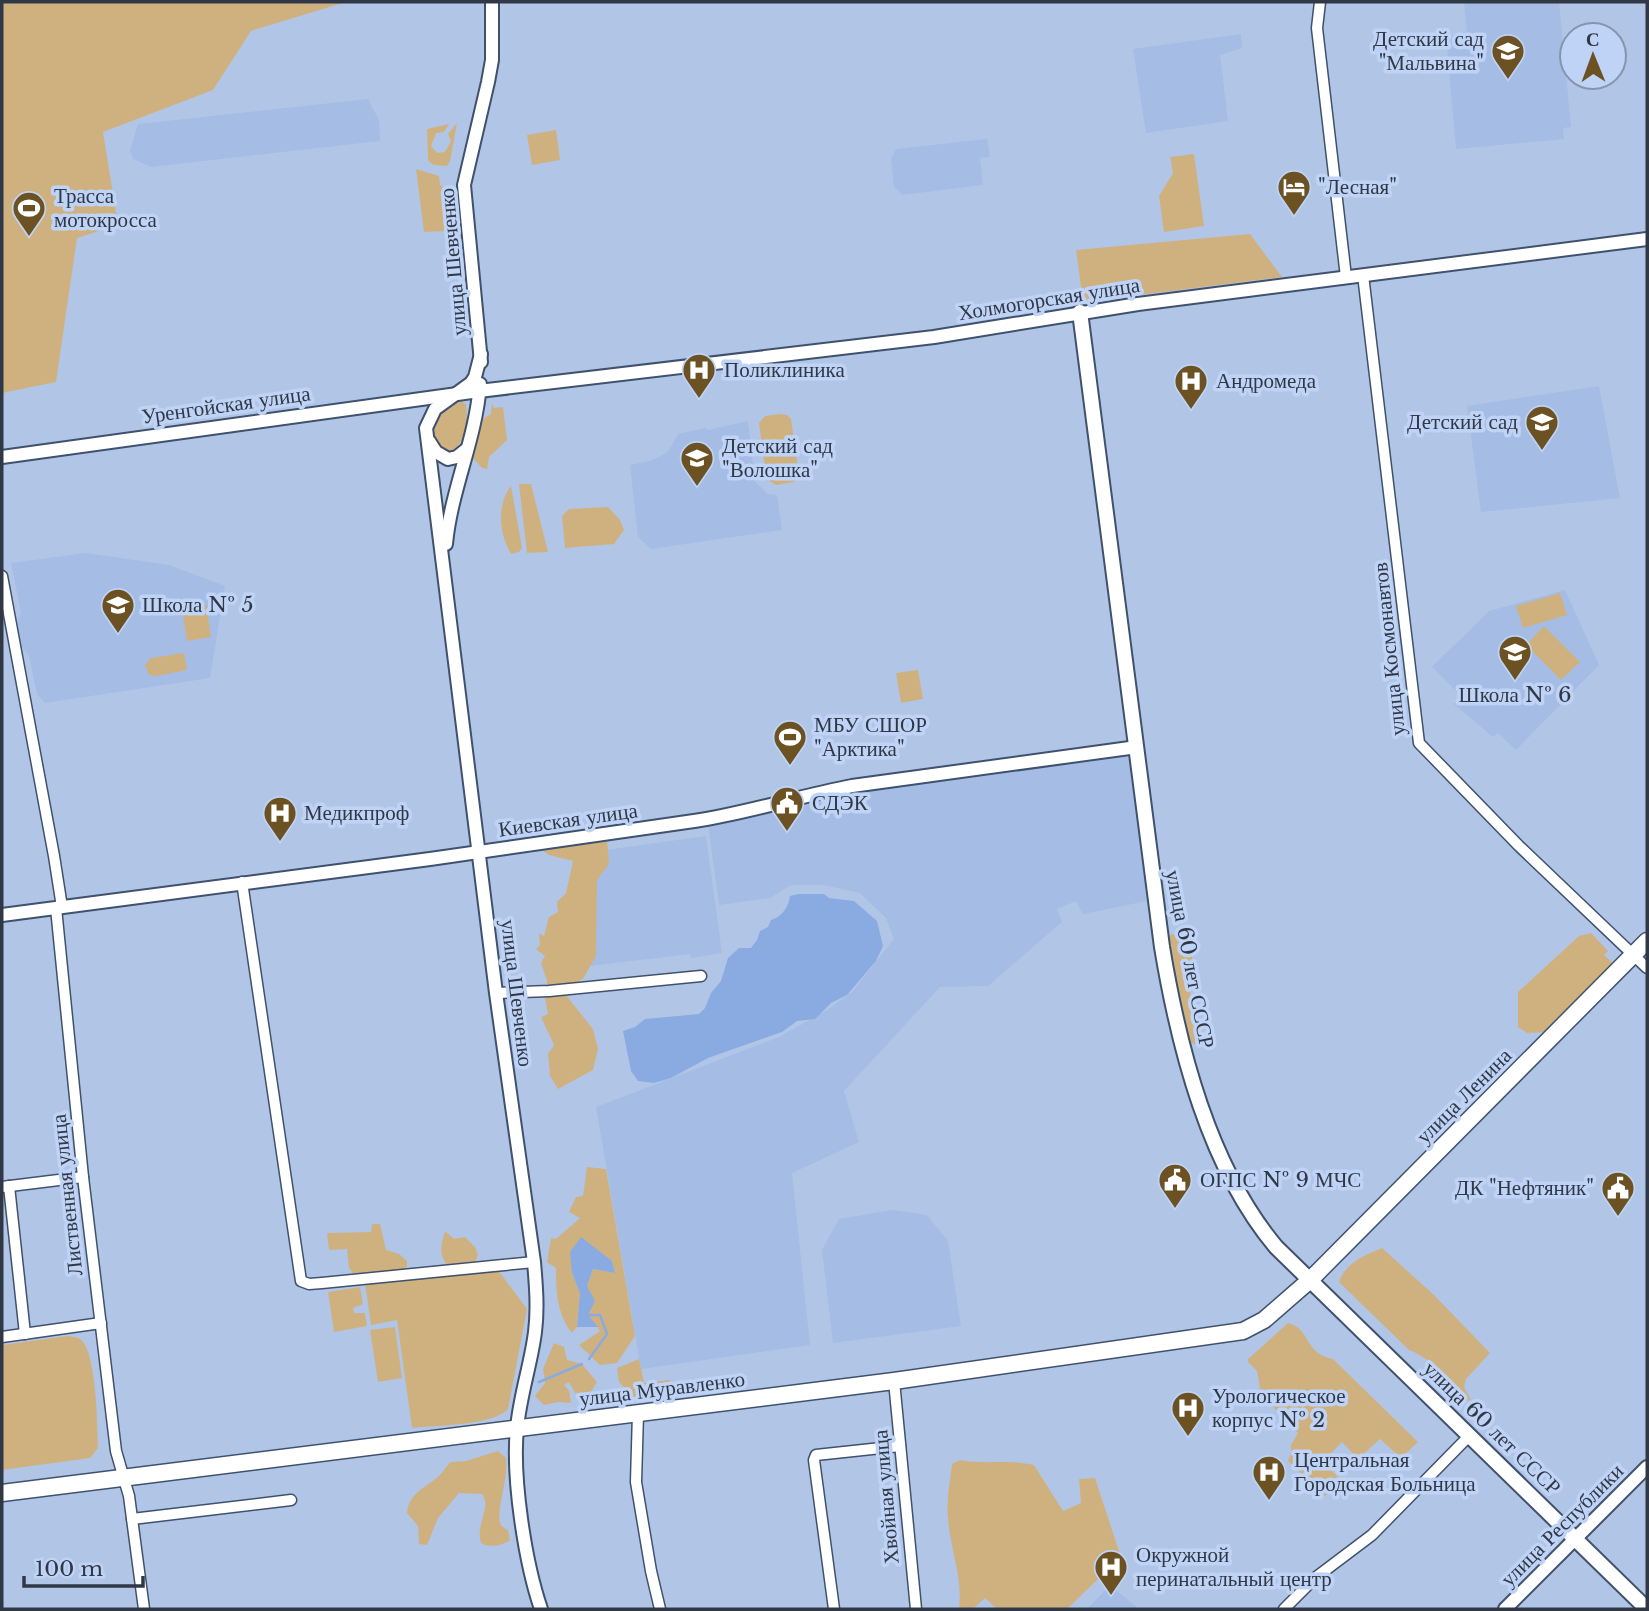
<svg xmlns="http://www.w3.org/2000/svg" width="1649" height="1611" font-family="'Libre Baskerville',serif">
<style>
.built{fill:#a5bce4}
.green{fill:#cfb180}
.water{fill:#89abe1}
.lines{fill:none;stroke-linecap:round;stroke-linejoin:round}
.stream{stroke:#89abe1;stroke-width:2.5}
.minor-casing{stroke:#3f516d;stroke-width:13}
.tertiary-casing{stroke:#3f516d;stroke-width:16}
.secondary-casing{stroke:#3f516d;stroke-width:18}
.primary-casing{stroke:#3f516d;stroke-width:19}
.minor{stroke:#fff;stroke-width:10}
.tertiary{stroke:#fff;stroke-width:12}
.secondary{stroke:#fff;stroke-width:14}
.primary{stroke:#fff;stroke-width:16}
.labels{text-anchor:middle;stroke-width:7;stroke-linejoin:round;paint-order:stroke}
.poi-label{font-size:21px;fill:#303846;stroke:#bed3f5;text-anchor:start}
.street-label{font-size:21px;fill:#303846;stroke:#bed3f5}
</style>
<rect width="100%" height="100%" fill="#b1c6e7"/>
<!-- built -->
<g class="built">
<path d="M1464 2H1559L1571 127 1563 128 1564 139 1456 149 1446 36 1467 34Z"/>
<path d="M1241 34 1242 48 1220 55 1228 121 1146 133 1133 49Z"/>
<path d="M368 99 379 120 380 141 151 167 133 159 130 150 138 124Z"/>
<path d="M987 139 990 157 980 158 983 185 902 195 894 186 891 159 896 149Z"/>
<path d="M1599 386 1620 498 1481 512 1467 406Z"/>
<path d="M748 421 755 481 768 494 777 495 782 530 651 549 638 537 630 465 650 461 667 453 678 434 705 428 708 430Z"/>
<path d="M86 553 169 565 225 586 210 678 45 703 37 694 29 656 22 647 17 624 21 613 11 563Z"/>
<path d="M1565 590 1599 665 1516 750 1498 733 1493 737 1454 704 1461 696 1432 667 1489 611Z"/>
<path d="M1123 755 1130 759 1147 901 1083 914 1076 901 1057 909 1062 922 988 986 940 987 844 1091 859 1142 792 1173 810 1345 641 1369 596 1107 779 1037 829 1009 853 991 894 939 886 918 860 893 823 885H791L770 898 719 905 708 824 844 794Z"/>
<path d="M706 836 722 953 691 958 690 954 590 966 577 854Z"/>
<path d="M893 1210 927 1215 948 1241 961 1326 833 1343 822 1250 839 1219Z"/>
<path d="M1110 1585 1139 1609H1087Z"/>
</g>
<!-- green -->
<g class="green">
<path d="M2 2H346L251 31 213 90 103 132 118 225 77 238 56 382 2 393Z"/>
<path d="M457 123 450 161 447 166 433 165 428 160 427 129 449 124 444 132 436 133 431 146 437 153 445 152 451 141 448 134Z"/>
<path d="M556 130 560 160 532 165 527 135Z"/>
<path d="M1194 154 1204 226 1164 232 1159 196 1173 173 1170 157Z"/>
<path d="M416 169 439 176 440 185 446 189 445 231 424 232Z"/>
<path d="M1250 234 1282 277 1083 302 1076 250Z"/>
<path d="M459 400 466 404C469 419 465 453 445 451 441 447 436 444 435 438 430 422 443 402 459 400Z"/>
<path d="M492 403 494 408 503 407 507 440 489 457 487 469 482 468 472 457 481 420 491 414Z"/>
<path d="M780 414 787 415 791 419 799 475 794 482 776 485 768 480 766 475 759 423 765 416Z"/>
<path d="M519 484H531L548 552 527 553Z"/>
<path d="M511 486 522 548 519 552 511 554C499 534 496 505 511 486Z"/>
<path d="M608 507 620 520 624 530 614 544 565 548 562 516 569 509Z"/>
<path d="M1560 593 1567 615 1523 628 1516 606Z"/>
<path d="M206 605 211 637 187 641 182 609Z"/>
<path d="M1544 626 1580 662 1561 680 1526 645Z"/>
<path d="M184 653 187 670 156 676 149 675 145 665 151 658Z"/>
<path d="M918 670 923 699 901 703 896 673Z"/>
<path d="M607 840 609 864 597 880 596 956 583 979 561 989 593 1029 598 1049 593 1070 558 1089 550 1076 548 1054 554 1045 541 1017 548 1014 545 998 547 981 541 963 545 956 536 949 540 945 539 933 544 936 549 917 558 912 557 902 566 893 573 861 549 855 541 849Z"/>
<path d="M1591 933 1608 951 1604 955 1613 963 1545 1032 1527 1033 1518 1027V992L1579 936Z"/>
<path d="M1172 934 1193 941 1190 998C1201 1012 1197 1027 1195 1044L1191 1043 1180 1006 1167 938Z"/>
<path d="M587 1167 606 1169 635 1336 617 1363 600 1365 579 1345 600 1331 588 1315 587 1286 593 1269 615 1273 612 1261 581 1238 572 1273 580 1293 577 1327 572 1333C557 1314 556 1292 556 1268L547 1262 551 1238 556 1239 580 1218 569 1212 576 1197 583 1196Z"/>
<path d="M372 1224H380L386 1250 399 1254 407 1261V1270L355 1276 349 1268 347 1249 329 1250 327 1233 371 1232Z"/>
<path d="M445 1231 454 1239 465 1237 475 1247 478 1255 475 1263 448 1266C438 1254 441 1245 445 1231Z"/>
<path d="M1382 1248 1434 1295 1490 1353 1466 1379 1464 1387 1471 1400 1462 1402C1450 1381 1433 1359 1409 1350L1339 1282C1345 1263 1365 1255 1382 1248Z"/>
<path d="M498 1270 527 1309 508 1409C493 1426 436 1425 412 1428L397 1320 371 1325 365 1283Z"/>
<path d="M360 1287 363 1304 353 1308 354 1313H365L367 1326 334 1332 328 1292Z"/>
<path d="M1288 1323C1311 1328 1303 1353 1333 1359L1418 1442 1401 1458 1380 1439 1358 1459 1342 1442 1323 1462 1341 1480 1325 1496 1288 1461 1291 1453V1445L1298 1433 1261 1394 1257 1371 1248 1362V1359Z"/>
<path d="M395 1327 402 1378 378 1382 370 1330Z"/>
<path d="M68 1336C74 1337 80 1337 83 1342 97 1361 97 1424 98 1448L90 1458 2 1470V1345Z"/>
<path d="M554 1343 564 1347 567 1360 582 1364 597 1382 591 1392 575 1393 569 1382 564 1385 569 1390 571 1403 559 1402 544 1405 535 1396 545 1383 543 1369Z"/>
<path d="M639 1359 644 1383 670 1380 676 1391 667 1399 664 1391 650 1390 648 1399 634 1398 619 1382 617 1368Z"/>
<path d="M498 1451 506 1458C509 1477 496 1511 500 1522 501 1527 504 1528 508 1530L510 1540C502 1546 489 1548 481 1543 475 1525 492 1507 482 1494L459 1493 438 1518 427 1545 419 1544 418 1526 407 1513C409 1492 426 1488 440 1475 444 1471 446 1466 451 1462L466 1461Z"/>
<path d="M960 1460C985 1465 1010 1459 1034 1465L1063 1511 1081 1503 1079 1479 1095 1478 1121 1557 1067 1609H997L985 1598 973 1609H959C963 1577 950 1549 948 1518 946 1500 950 1482 952 1464Z"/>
</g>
<!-- water -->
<g class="water">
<path d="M799 894H824L829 898 854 901 877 921 883 946 876 961 847 995 831 1003 815 1019 797 1021 782 1032 708 1058 671 1078 654 1083 638 1081 631 1071 623 1031 635 1027 645 1019 699 1014 705 1008 711 993 721 981 728 958 739 948H751L757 940 760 931 768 927 771 920C782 917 789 906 790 896Z"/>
<path d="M581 1237 612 1261 615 1273 593 1269 587 1286 595 1301 588 1315 598 1327H577L580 1293 572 1273 570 1252Z"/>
</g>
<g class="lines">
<!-- stream -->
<g class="stream">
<path d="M588 1315H600L607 1334 589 1359"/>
<path d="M539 1382 582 1364"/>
</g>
<defs>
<g id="minor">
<path d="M1320 2 1317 28 1346 277"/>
<path d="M1363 275 1419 743 1519 846 1647 968"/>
<path d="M2 576 54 856 62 907"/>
<path d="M242 882 301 1281 309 1284 322 1283 534 1262"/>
<path d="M56 908 83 1177 116 1451 129 1496 144 1609"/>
<path d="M496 993 549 991 701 976"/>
<path d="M9 1186 25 1334"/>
<path d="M2 1187 83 1177"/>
<path d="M2 1337 101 1323"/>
<path d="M894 1381 916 1609"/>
<path d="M638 1413 636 1482 651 1571 660 1609"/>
<path d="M132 1519 291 1500"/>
<path d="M834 1609 814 1460 816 1455 900 1446"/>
<path d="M1284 1609 1315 1578 1372 1535 1470 1435"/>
</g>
<g id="tertiary">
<path d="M481 354 475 377 471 383 435 409 426 428 496 993 534 1262C536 1285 538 1309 535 1332 531 1364 520 1395 517 1428 512 1478 525 1562 541 1609"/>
<path d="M481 362 464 185 488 82 492 60V2"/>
<path d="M429 441 436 452 448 459 457 457 467 449"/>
<path d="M2 457 479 391 934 337 1138 304 1647 239"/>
<path d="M446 544C451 490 476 439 480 384"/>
<path d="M2 915 430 859 694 821C748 813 799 796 852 786L1137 747"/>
<path d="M1505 1609 1647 1467"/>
</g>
<path id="secondary" d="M1080 312 1162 947C1179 1049 1209 1167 1276 1247L1647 1609"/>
<path id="primary" d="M2 1493 894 1381 1243 1331 1264 1320 1310 1280 1647 941"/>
</defs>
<!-- minor casing -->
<use href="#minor" class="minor-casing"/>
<!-- tertiary casing -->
<use href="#tertiary" class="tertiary-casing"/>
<!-- secondary casing -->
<use href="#secondary" class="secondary-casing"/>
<!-- primary casing -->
<use href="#primary" class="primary-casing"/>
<!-- minor -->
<use href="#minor" class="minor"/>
<!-- tertiary -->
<use href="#tertiary" class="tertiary"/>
<!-- secondary -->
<use href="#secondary" class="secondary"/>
<!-- primary -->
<use href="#primary" class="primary"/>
</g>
<!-- icons -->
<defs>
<symbol id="school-pin" viewBox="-11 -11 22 30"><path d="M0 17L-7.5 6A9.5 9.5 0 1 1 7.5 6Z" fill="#6c5223" stroke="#bed3f5"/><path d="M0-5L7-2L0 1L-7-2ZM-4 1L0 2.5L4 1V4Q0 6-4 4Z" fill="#fff"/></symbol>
<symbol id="hotel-pin" viewBox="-11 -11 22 30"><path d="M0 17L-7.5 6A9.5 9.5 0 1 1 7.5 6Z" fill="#6c5223" stroke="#bed3f5"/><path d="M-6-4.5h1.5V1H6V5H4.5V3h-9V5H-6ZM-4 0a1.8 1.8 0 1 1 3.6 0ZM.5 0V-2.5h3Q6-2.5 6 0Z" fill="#fff"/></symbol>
<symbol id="stadium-pin" viewBox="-11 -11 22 30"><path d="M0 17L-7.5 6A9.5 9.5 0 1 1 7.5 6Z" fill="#6c5223" stroke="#bed3f5"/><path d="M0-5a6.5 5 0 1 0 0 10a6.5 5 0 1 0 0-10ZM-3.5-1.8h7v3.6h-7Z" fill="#fff"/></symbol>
<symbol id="hospital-pin" viewBox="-11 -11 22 30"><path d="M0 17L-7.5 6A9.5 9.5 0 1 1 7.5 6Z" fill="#6c5223" stroke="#bed3f5"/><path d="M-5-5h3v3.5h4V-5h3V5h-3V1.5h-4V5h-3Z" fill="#fff"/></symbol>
<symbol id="civic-pin" viewBox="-11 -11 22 30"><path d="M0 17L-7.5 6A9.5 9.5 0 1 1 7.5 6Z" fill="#6c5223" stroke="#bed3f5"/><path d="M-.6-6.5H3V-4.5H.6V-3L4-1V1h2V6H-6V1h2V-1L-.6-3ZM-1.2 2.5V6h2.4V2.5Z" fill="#fff"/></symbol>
</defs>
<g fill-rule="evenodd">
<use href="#school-pin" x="1489" y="32" width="38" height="52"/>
<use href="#hotel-pin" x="1275" y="168" width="38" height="52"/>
<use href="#stadium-pin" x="10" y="189" width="38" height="52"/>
<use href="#hospital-pin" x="680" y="351" width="38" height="52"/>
<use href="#hospital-pin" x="1172" y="362" width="38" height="52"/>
<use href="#school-pin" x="1523" y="403" width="38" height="52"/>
<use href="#school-pin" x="678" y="439" width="38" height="52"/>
<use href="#school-pin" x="99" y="586" width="38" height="52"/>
<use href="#school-pin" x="1496" y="633" width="38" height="52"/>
<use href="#stadium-pin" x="771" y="718" width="38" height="52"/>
<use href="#civic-pin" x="768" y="784" width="38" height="52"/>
<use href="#hospital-pin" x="261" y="794" width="38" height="52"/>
<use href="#civic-pin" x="1156" y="1161" width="38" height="52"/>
<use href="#civic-pin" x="1599" y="1169" width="38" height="52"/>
<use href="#hospital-pin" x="1169" y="1389" width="38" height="52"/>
<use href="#hospital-pin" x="1250" y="1453" width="38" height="52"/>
<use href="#hospital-pin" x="1092" y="1548" width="38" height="52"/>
</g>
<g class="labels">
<!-- poi labels -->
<g class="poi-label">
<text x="1484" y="46" text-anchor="end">Детский сад<tspan x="1484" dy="24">"Мальвина"</tspan></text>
<text x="1318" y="194">"Лесная"</text>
<text x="54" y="203">Трасса<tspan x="54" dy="24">мотокросса</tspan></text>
<text x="724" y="377">Поликлиника</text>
<text x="1216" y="388">Андромеда</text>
<text x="1518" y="429" text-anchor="end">Детский сад</text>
<text x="722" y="453">Детский сад<tspan x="722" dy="24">"Волошка"</tspan></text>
<text x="142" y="612">Школа № 5</text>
<text x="1515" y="702" text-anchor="middle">Школа № 6</text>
<text x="814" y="732">МБУ СШОР<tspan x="814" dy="24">"Арктика"</tspan></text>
<text x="812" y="810">СДЭК</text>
<text x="304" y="820">Медикпроф</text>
<text x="1200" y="1187">ОГПС № 9 МЧС</text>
<text x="1594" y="1195" text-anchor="end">ДК "Нефтяник"</text>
<text x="1212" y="1403">Урологическое<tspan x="1212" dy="24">корпус № 2</tspan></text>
<text x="1294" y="1467">Центральная<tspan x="1294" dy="24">Городская Больница</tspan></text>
<text x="1136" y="1562">Окружной<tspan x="1136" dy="24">перинатальный центр</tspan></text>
</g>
<!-- street labels -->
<g class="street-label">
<text transform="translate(453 262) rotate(-95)" y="7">улица Шевченко</text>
<text transform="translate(1049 299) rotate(-9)" y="7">Холмогорская улица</text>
<text transform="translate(226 405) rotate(-8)" y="7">Уренгойская улица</text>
<text transform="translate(1389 649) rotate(-96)" y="7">улица Космонавтов</text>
<text transform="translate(568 820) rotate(-8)" y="7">Киевская улица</text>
<text transform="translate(1190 959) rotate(79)" y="7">улица 60 лет СССР</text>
<text transform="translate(517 993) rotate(83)" y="7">улица Шевченко</text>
<text transform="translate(1464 1096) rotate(-45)" y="7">улица Ленина</text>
<text transform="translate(67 1195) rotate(-96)" y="7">Лиственная улица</text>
<text transform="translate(662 1389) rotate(-7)" y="7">улица Муравленко</text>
<text transform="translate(1492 1428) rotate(44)" y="7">улица 60 лет СССР</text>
<text transform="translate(886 1497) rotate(-95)" y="7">Хвойная улица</text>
<text transform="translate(1562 1525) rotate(-45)" y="7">улица Республики</text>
</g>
</g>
<!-- border -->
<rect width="1649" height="1611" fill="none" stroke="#303846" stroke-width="7"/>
<!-- north arrow -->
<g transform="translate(1593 56) rotate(359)"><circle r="33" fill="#bed3f5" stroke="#8595af" stroke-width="2"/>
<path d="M0-5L12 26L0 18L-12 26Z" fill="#6c5223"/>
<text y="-10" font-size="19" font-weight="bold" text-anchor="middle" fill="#303846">С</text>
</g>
<!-- scale -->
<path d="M24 1576v10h119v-10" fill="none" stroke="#303846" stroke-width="3.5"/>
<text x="35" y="1576" font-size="21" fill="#303846" stroke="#bed3f5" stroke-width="5" paint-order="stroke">100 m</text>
</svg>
